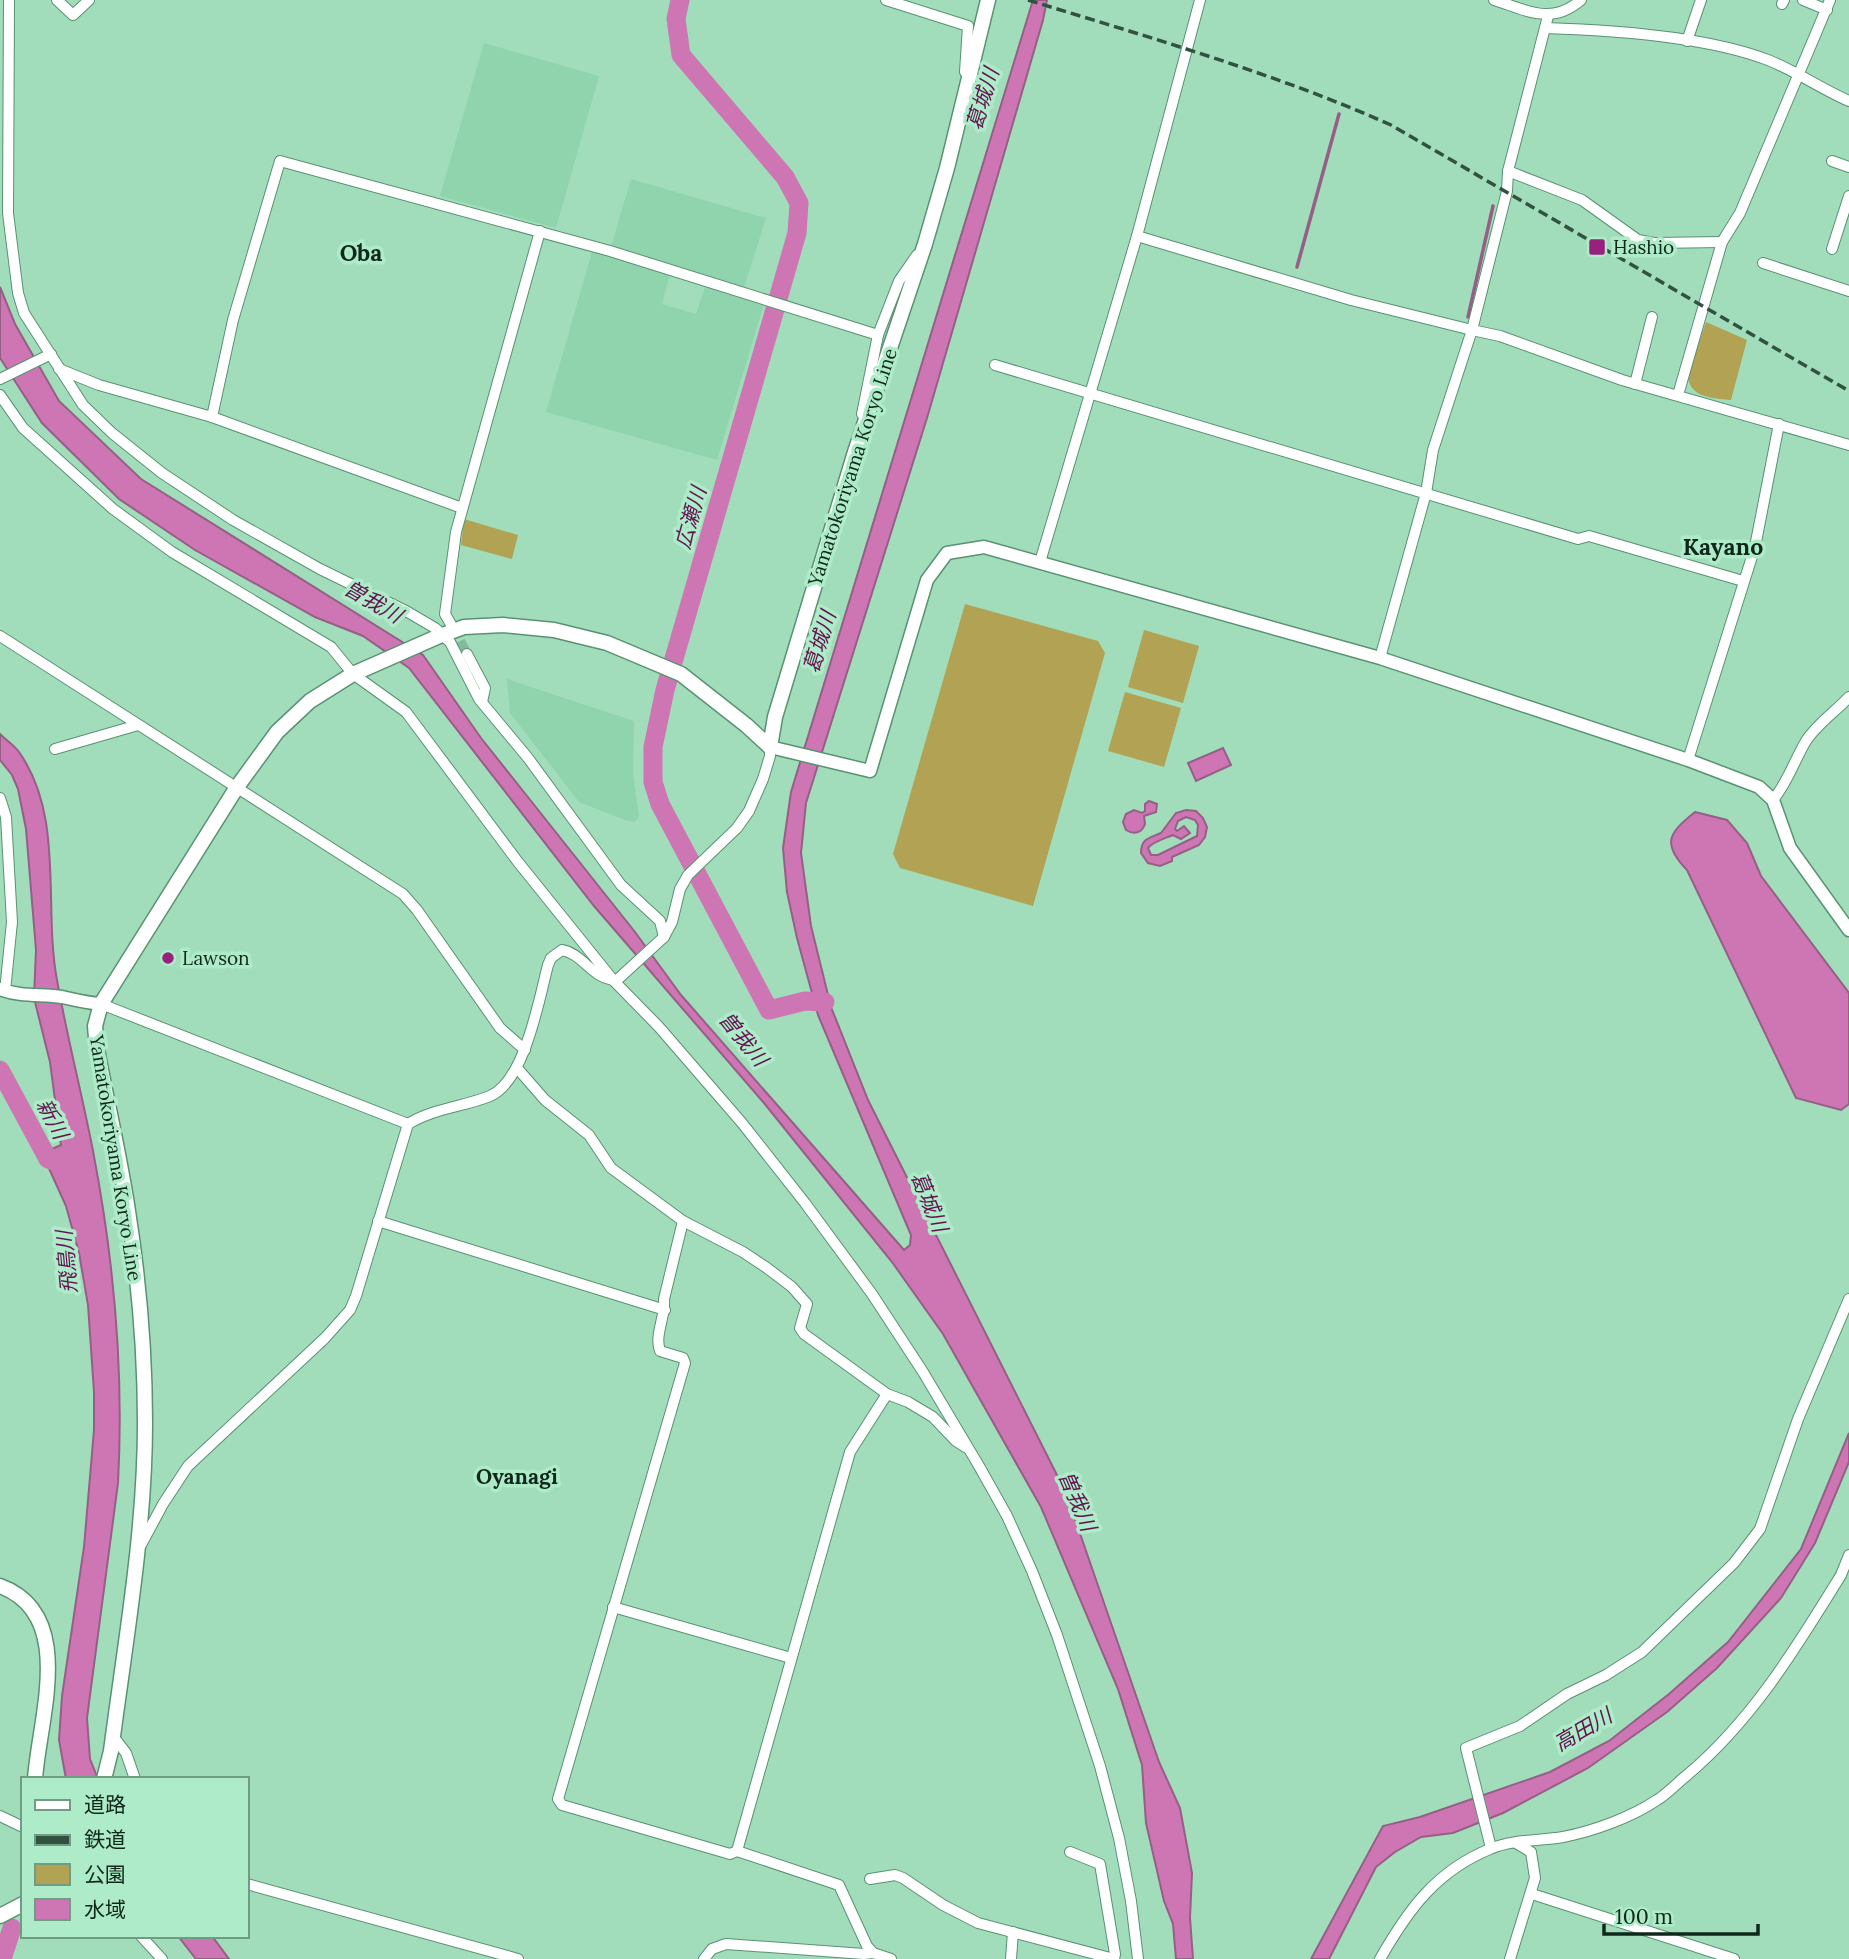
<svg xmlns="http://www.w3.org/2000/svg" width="1849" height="1959" font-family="Lora,'Noto Sans JP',serif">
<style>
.built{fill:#8fd4ad}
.green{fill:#b1a254}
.water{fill:#ce76b4;stroke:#955f86;stroke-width:2;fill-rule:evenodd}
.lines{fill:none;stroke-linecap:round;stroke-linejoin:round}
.stream{stroke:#955f86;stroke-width:3.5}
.river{stroke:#ce76b4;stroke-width:19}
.minor-tunnel{stroke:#84b99b;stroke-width:10;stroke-dasharray:10 5;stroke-linecap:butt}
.minor-casing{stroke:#589272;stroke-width:12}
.tertiary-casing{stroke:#589272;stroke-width:15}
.secondary-casing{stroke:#589272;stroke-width:17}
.minor{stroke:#fff;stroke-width:10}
.tertiary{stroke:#fff;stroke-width:12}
.secondary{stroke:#fff;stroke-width:14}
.rail{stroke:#315241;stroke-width:3.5;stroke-dasharray:10 5;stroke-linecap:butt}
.poi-dot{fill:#97217c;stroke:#aeebc8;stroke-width:2.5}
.labels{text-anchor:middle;stroke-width:7;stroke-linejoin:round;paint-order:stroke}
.poi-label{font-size:19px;fill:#10281c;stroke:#aeebc8;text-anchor:start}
.street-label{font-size:19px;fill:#10281c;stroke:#aeebc8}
.water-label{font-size:21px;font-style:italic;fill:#621350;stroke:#aeebc8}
.neighbourhood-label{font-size:21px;font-weight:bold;fill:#10281c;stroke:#aeebc8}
.quarter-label{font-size:23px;font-weight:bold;fill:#10281c;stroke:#aeebc8}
</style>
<rect width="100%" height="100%" fill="#a1ddbb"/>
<!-- built -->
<g class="built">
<path d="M484 43 599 76 556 228 440 196Z"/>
<path d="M631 179 766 218 744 288 611 247Z"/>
<path d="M592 252 670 274 662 304 696 314 706 284 764 304 717 460 546 412Z"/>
<path d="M507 679 634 721 633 774 639 817 634 822 625 820 579 802 510 713Z"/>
</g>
<!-- green -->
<g class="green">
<path d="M1706 322 1747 340 1731 400C1713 398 1688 398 1688 374Z"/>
<path d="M464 519 518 535 512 559 461 545Z"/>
<path d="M965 604 1098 641 1105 653 1033 906 900 868 893 854Z"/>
<path d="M1144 630 1199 646 1183 703 1128 687Z"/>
<path d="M1125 692 1181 708 1164 767 1108 751Z"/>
</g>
<!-- water -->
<g class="water">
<path d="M1033 0H1047L1043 20 927 418 806 803 801 853 811 926 831 1007 868 1100 1066 1493 1159 1762 1180 1808 1192 1873 1190 1918 1193 1959H1176L1173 1924 1164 1901 1146 1823 1142 1765 1118 1689 1041 1507 943 1334 892 1262 764 1103 594 906 409 668 363 636 315 617 195 550 119 499 42 423 0 358V287L15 324 59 401 141 479 423 655 481 738 635 932 681 995 904 1250 910 1245 911 1235 818 1015 797 938 787 892 783 848 791 792Z"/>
<path d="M0 734C6 740 14 745 19 752 65 817 43 906 57 980 67 1037 82 1094 93 1151 114 1260 124 1372 118 1483L87 1718 90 1759 98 1779H66L59 1740 62 1696 84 1547 94 1430V1392L88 1305 79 1253 66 1206 42 1153 61 1145 50 1062 34 998 36 950 26 829 18 789 12 775 0 760Z"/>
<path d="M1223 748 1231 765 1196 781 1188 763Z"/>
<path d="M1149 801 1157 804 1156 812 1144 816 1145 824C1142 833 1134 835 1126 830L1123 822 1126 814 1134 810 1142 813 1145 811V804Z"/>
<path d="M1186 810 1196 811 1203 818 1207 827 1205 837 1199 845 1172 857V861L1160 866 1148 863 1141 853C1141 838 1150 838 1161 833L1176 813ZM1186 817 1195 820 1198 825 1197 836 1158 855H1151L1148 848C1152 842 1166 838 1173 835L1181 839 1190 833 1184 826 1177 831 1175 829 1178 821Z"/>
<path d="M1695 812 1727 820 1747 843 1761 876 1849 993V1104L1841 1110 1796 1098 1687 870C1661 843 1669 833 1695 812Z"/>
<path d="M1849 1433V1462L1815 1543 1781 1598 1717 1668 1667 1712 1588 1768 1503 1813 1453 1833 1421 1837 1395 1852 1376 1867 1329 1959H1311L1383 1826 1420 1817 1550 1772 1609 1741 1669 1694 1728 1642 1801 1549Z"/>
<path d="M178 1936H212L229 1959H196Z"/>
</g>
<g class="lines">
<!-- stream -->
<g class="stream">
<path d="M1297 267 1339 114"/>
<path d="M1468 317 1493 206"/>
</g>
<!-- river -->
<g class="river">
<path d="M680 0 676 19 681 55 785 177 799 203 797 233 665 690 653 747V782L660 804 769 1010 805 1001 825 1002"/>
<path d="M0 1070 48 1159 63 1164"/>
<path d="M2 1959 12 1928"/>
</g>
<!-- minor-tunnel -->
<path class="minor-tunnel" d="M453 628 467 654"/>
<defs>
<g id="minor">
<path d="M9 0 8 213 18 293 24 313 83 405 112 433 162 473 233 520 320 569 406 611 435 628 450 642 479 699 528 758 621 885 660 921 664 937"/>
<path d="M57 0 73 15 89 0"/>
<path d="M886 0 968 26 965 72"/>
<path d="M1494 0C1527 10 1551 26 1581 0"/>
<path d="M1803 0 1827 10"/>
<path d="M1782 4 1784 0"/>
<path d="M1545 28C1612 30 1705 36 1768 60 1796 71 1821 89 1849 101"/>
<path d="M1687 41 1701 0"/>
<path d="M1832 161 1849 167"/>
<path d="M1508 171 1582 200 1638 240 1654 243 1722 242"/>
<path d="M1137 236 1351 300 1472 330 1507 191 1508 171 1548 16"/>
<path d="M1832 249 1849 196"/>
<path d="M1763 263 1849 291"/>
<path d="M995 365 1578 539 1589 536 1743 581"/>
<path d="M59 369 99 385 212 417 462 508"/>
<path d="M0 379 51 354"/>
<path d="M1635 384 1652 317"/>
<path d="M0 395 23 428 113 509 172 552 331 647 353 674 406 712 518 862 613 980 659 1027 742 1123 805 1203 872 1294 923 1372 979 1466 1007 1516 1032 1571 1057 1635 1100 1766 1119 1838 1131 1901 1138 1959"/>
<path d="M1678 395 1722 242 1740 213 1830 0"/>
<path d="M862 414 878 335 899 281 917 255"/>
<path d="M212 417 233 320 280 161 610 251 878 335"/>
<path d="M1040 562 1137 236 1200 0"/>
<path d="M453 628 445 614 456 532 540 231"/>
<path d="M0 636 403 894 417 910 500 1028 525 1050"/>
<path d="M467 654 485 688 482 702"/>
<path d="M1380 658 1426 493 1433 450 1472 330 1500 336 1622 380 1849 445"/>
<path d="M55 749 138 725"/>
<path d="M1688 760 1755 547 1779 424"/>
<path d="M0 798 6 817 12 922 5 991"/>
<path d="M1773 800C1788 782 1794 761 1806 741 1817 724 1835 712 1849 697"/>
<path d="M101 1004 408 1124 356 1296 350 1310 325 1338 188 1466 163 1504 141 1545"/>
<path d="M517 1068 545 1100 589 1135 611 1168 683 1221 743 1252 767 1268 792 1287 807 1304 800 1328 804 1334 887 1394 908 1402 933 1417 956 1441 967 1448"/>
<path d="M408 1124C434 1108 463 1107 490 1096 525 1081 539 999 548 965L551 958 562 950C584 954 592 980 617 980L664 937 672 922 680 889 688 875 737 828 749 811 763 779 770 756V747"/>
<path d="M378 1221 665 1310"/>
<path d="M683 1221 664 1299C666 1316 654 1335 660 1351L683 1358 685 1363 558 1799 562 1805 730 1854 737 1851 839 1885 867 1946 873 1953"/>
<path d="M613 1607 791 1658"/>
<path d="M113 1736 126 1753 135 1779"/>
<path d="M0 1816 23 1827"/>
<path d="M1491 1848 1466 1748 1520 1726 1567 1694 1606 1675 1642 1652 1734 1563 1760 1529 1798 1419 1849 1299"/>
<path d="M737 1851 850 1452 887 1394"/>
<path d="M870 1879 895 1875 903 1878 943 1905 978 1923 1114 1959 1115 1954 1100 1864 1070 1852"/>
<path d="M247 1884 518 1959"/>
<path d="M1532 1894 1734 1959"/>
<path d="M141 1936 162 1959"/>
<path d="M704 1959 712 1949 726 1944 864 1954 873 1953 891 1959"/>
<path d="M1011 1959 1013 1932"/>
<path d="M1380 1959C1408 1910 1436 1871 1490 1849 1513 1839 1540 1841 1563 1837 1594 1831 1632 1817 1657 1800 1667 1794 1676 1784 1686 1776 1752 1721 1796 1648 1841 1575L1849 1555"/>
<path d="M1510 1959 1535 1878 1531 1852 1516 1843"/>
</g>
<g id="tertiary">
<path d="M770 747 870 771 927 580 947 553 984 547 1380 658 1688 760 1759 787 1773 800 1790 848 1849 930"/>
<path d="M0 989C20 997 41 994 62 997 75 1000 87 1003 101 1004"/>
</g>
<g id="secondary">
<path d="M770 747 775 717 855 452 925 244 947 168 988 0"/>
<path d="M0 1586C77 1614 39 1719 35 1779"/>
<path d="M104 1779 111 1751C125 1643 145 1533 145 1423 145 1353 139 1281 128 1211 120 1157 107 1103 97 1049L95 1026 101 1004 237 787 277 732 310 701 353 674 437 637 464 627 503 625 554 630 607 643 681 674 746 725 770 747"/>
<path d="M0 1916 23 1904"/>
</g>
</defs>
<!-- minor casing -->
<use href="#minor" class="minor-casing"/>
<!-- tertiary casing -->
<use href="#tertiary" class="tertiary-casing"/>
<!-- secondary casing -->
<use href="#secondary" class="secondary-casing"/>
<!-- minor -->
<use href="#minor" class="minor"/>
<!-- tertiary -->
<use href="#tertiary" class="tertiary"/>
<!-- secondary -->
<use href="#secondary" class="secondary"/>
<!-- rail -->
<path class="rail" d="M1028 0C1148 37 1277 74 1391 125L1849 391"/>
</g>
<!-- markers -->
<g class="poi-dot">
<rect x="1588" y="238" width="18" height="18" rx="3.5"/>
<circle cx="168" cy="958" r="7"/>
</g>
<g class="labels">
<!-- poi labels -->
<g class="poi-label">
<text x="1613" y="254">Hashio</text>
<text x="182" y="965">Lawson</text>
</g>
<!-- street labels -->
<g class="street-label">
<text transform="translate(852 467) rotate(-72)" y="7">Yamatokoriyama Koryo Line</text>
<text transform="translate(116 1158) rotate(81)" y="7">Yamatokoriyama Koryo Line</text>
</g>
<!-- water labels -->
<g class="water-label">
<text transform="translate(983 99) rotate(-73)" y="7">葛城川</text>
<text transform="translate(691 518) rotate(-74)" y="7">広瀬川</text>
<text transform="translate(373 602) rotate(30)" y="7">曽我川</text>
<text transform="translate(820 642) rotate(-73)" y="7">葛城川</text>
<text transform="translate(743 1039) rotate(51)" y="7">曽我川</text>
<text transform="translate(52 1119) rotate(62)" y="7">新川</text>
<text transform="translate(929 1202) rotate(68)" y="7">葛城川</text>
<text transform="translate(67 1262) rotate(-95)" y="7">飛鳥川</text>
<text transform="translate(1077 1501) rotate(67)" y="7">曽我川</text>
<text transform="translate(1583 1730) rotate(-30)" y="7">高田川</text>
</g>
<!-- neighbourhood labels -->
<g class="neighbourhood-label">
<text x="517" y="1484">Oyanagi</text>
</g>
<!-- quarter labels -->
<g class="quarter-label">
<text x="361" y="261">Oba</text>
<text x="1723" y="555">Kayano</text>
</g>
</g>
<!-- legend -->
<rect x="21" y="1777" width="228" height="161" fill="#aeebc8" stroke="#6f9d83" stroke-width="2"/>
<rect x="35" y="1800" width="35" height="10" fill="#ffffff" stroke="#6f9d83" stroke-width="2"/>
<text x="84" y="1812" font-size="21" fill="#10281c">道路</text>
<rect x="35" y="1835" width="35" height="10" fill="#315241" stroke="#6f9d83" stroke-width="2"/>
<text x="84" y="1847" font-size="21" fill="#10281c">鉄道</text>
<rect x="35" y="1864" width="35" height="21" fill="#b1a254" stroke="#6f9d83" stroke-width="2"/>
<text x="84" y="1882" font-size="21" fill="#10281c">公園</text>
<rect x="35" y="1899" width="35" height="21" fill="#ce76b4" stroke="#6f9d83" stroke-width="2"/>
<text x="84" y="1917" font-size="21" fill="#10281c">水域</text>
<!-- scale -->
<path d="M1604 1924v10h154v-10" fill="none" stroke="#10281c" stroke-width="3.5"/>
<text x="1615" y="1924" font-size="21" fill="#10281c" stroke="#aeebc8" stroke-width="5" paint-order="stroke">100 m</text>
</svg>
